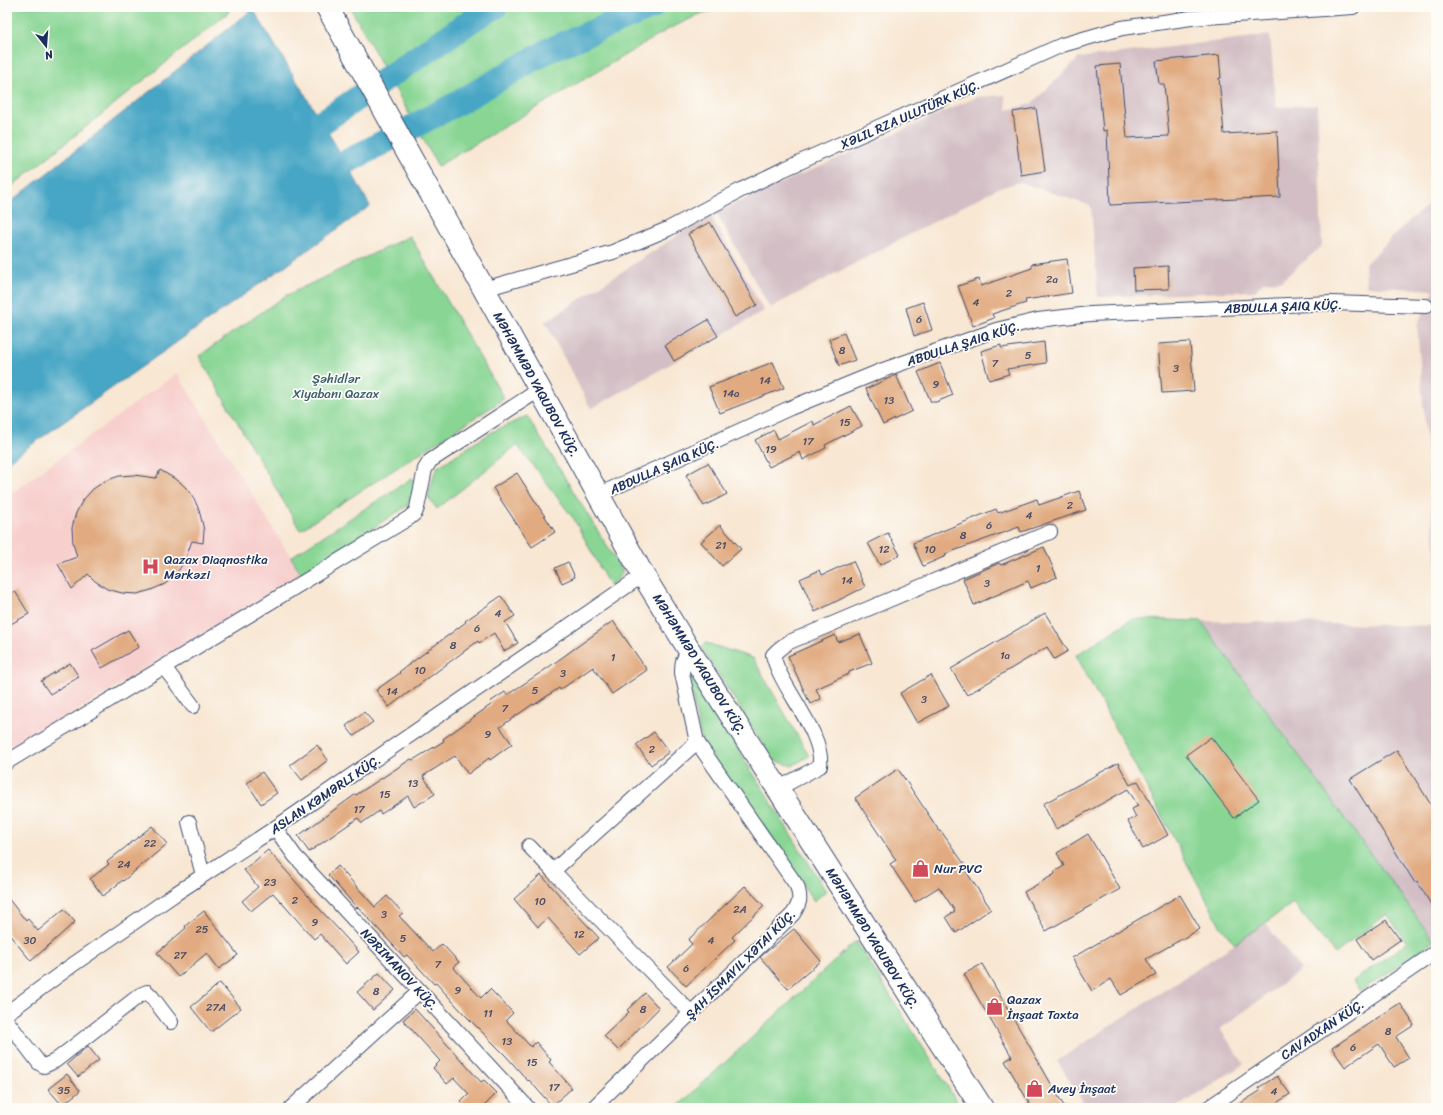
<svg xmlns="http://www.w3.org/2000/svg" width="1443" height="1115" font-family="Sriracha,sans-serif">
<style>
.built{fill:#f7d0ce}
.industrial{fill:#d2bec4}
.green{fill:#89d694;stroke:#528279}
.water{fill:#46a6c5;stroke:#306a92}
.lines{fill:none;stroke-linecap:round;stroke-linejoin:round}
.river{stroke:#46a6c5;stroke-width:25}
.building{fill:#e1aa80}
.street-casing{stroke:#3c4b70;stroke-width:16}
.primary-casing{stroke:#3c4b70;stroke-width:24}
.street{stroke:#fff;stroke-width:14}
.primary{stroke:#fff;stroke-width:22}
.labels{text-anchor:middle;stroke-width:3.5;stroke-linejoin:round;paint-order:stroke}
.number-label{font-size:11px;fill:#4c4e66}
.street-label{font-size:13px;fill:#1b2f5e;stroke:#fdfcf7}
.park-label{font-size:13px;fill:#3c616e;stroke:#fdfcf7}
.poi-label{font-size:13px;fill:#1b2f5e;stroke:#fdfcf7;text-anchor:start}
</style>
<rect width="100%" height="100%" fill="#fdfcf7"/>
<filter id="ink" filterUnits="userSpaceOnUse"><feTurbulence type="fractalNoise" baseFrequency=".025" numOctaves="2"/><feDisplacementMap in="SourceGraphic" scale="8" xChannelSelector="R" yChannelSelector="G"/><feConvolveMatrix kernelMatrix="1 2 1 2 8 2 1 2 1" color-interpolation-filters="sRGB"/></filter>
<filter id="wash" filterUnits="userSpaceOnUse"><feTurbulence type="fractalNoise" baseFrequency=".012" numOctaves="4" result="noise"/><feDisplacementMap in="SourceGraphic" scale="16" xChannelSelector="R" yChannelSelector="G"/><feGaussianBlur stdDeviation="0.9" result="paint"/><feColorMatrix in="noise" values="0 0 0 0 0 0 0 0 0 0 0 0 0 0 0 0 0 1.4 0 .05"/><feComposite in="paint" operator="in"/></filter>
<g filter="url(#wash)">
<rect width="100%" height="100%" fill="#f8e7d3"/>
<!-- built -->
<path class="built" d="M177 373 301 574 7 753V496Z"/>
<!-- industrial -->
<g class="industrial">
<path d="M1270 35 1276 107 1317 105 1322 246 1281 281 1263 282 1255 291 1098 297 1091 206 1020 182 996 189 770 308 716 212 977 97 1005 95 1007 110 1031 104 1079 58Z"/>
<path d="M1436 199V566L1417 325 1434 290 1366 286 1365 264 1410 220Z"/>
<path d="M710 214 764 311 591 409 545 322Z"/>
<path d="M1201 621 1436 626V940L1434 941Z"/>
<path d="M1265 923 1301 970 1220 1029 1244 1064 1176 1108H1087L1057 1061 1235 944Z"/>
</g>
<!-- green -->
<g class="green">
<path d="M7 7H227L229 12 7 190Z"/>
<path d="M350 7H726L702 13 667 30 438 166Z"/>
<path d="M410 236 504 399 300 530 199 356 285 296Z"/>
<path d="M527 416 623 572 610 587 574 519 517 445 437 509 428 497 436 468 492 432Z"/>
<path d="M412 478 417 483 407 506 301 574 291 557Z"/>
<path d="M1132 619 1201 621 1434 941 1361 991 1353 981 1407 943 1387 914 1335 954 1293 903 1235 944 1221 927 1076 655Z"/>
<path d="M706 643 753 658 809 756 792 766 773 760 701 647Z"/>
<path d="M687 673H691L826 891 814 901 702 742Z"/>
<path d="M856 941 961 1108H676Z"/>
</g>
<!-- water -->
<path class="water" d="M253 9 346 162 370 206 7 462V205Z"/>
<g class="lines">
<!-- river -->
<g class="river">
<path d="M293 142 478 16 495 7"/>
<path d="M346 162 456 104 551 49 652 7"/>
</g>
</g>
<g id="blocks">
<!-- building -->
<g class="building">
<path d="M1219 55 1221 78H1219L1224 134 1277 131 1280 197 1110 205 1107 130 1103 131 1097 66 1120 64 1127 138 1169 136 1164 84H1159L1156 61Z"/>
<path d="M1036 108 1045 171 1021 175 1013 112Z"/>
<path d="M710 222 757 305 735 317 688 234Z"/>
<path d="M1067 259 1072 293 1025 300 1026 303 992 314 994 318 973 326 958 286 979 279 981 286 1032 268V264Z"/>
<path d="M1168 266 1169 289 1134 290 1133 268Z"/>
<path d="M923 302 932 330 914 336 906 308Z"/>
<path d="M708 320 718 336 674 361 665 345Z"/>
<path d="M844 333 855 360 839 366 829 339Z"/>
<path d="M1044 342 1046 363 1007 369 1009 374 989 380 981 351 1001 345V348Z"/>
<path d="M1190 342 1194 391 1162 393 1158 344Z"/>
<path d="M773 362 784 388 720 413 709 387Z"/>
<path d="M940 363 953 395 936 402H931L918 372Z"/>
<path d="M896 375 912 411 883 425 866 389Z"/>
<path d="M851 406 862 426 825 445 826 448 803 460 800 452 769 467 755 440 774 430 778 439 813 421 814 425Z"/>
<path d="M708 463 727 494 704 506 686 475Z"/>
<path d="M160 470 180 482 190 492 195 501 199 510 204 530 203 543 192 541 184 562 176 574 165 584 151 590 137 594 122 593 107 589 95 581 88 574 72 589 58 564 77 557 73 543 72 528 76 513 83 500 93 489 105 481 119 476 134 475 156 478Z"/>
<path d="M517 473 555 532 532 547 493 488Z"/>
<path d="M1079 491 1086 510 1021 532 1019 527 945 554 946 556 923 566 913 543 996 509 998 513 1037 499 1039 505Z"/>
<path d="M720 525 741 549 722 566 701 542Z"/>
<path d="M888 533 900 555 880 565 868 543Z"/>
<path d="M1044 547 1057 577 1031 588 1028 581 974 605 963 579 999 563 1001 565Z"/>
<path d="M853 561 865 587 815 612 800 579 820 570 822 575Z"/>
<path d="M568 562 575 577 562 583 555 568Z"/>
<path d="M15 591 29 614 7 626V596Z"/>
<path d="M501 596 515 616 505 622 518 643 504 651 494 633 479 643 478 641 389 707 376 690 400 673 399 672 466 622 465 621Z"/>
<path d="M1045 613 1068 651 1054 659 1047 647 967 695 951 669Z"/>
<path d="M613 621 647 670 612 694 593 667 560 690 559 688 534 705 533 704 500 727 512 744 490 760 489 758 468 774 455 756 423 776 435 794 414 807 408 796 381 814 379 811 362 823 358 818 309 852 298 836 356 794V795L411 759 413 760 444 741 443 739 492 704 490 702 505 692 507 695 546 669Z"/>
<path d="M128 630 139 647 102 668 92 651Z"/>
<path d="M860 634 872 663 849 672V674L816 689 821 699 810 704 788 656 835 635 838 642Z"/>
<path d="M70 663 79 677 50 694 41 681Z"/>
<path d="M931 675 949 706 917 723 900 693Z"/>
<path d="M364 712 373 722 354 736 346 726Z"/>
<path d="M654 732 669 752 651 765 636 745Z"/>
<path d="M1211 737 1259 800 1234 818 1186 755Z"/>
<path d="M317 745 328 760 302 780 290 765Z"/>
<path d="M1397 750 1436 813V913L1417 881 1415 883 1350 779Z"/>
<path d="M1118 763 1130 785 1138 781 1168 835 1143 849 1128 821 1136 817 1132 809 1138 806 1128 789 1056 829 1043 804Z"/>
<path d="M898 769 940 832 941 831 967 868 965 870 991 909 956 933 946 917 955 911 939 887 915 902 890 864 896 860 855 798Z"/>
<path d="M262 772 277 793 261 804 247 783Z"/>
<path d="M152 826 167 844 123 881V880L103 896 90 879 109 864 107 862Z"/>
<path d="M1088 834 1120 889 1046 931 1024 892 1055 874 1054 872 1064 866 1057 853Z"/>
<path d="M268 850 316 905 359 952 346 964 320 934 314 939 273 893 251 911 242 901 258 887 244 870Z"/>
<path d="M338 866 375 907 387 896 403 913 399 916 433 952 442 944 459 962 453 967 481 998 490 989 513 1013 506 1020 531 1047 536 1042 551 1060 549 1062 572 1088 552 1106 529 1080 528 1081 506 1056 464 1014 436 983 434 984 407 955 404 957 358 907 357 908 328 875Z"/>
<path d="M541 875 599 938 580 954 548 918 538 927 514 899Z"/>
<path d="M745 886 764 906 732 937 735 940 686 986 668 967 692 944 688 940Z"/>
<path d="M1180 895 1200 929 1146 959 1156 975 1121 995 1111 979 1092 991 1072 958Z"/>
<path d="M7 897 26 921 28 919 38 931 64 909 75 922 31 961 7 932Z"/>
<path d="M204 911 238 955 219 969 207 953 178 977 157 953 186 928 185 926Z"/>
<path d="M1386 920 1400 940 1371 960 1357 939Z"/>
<path d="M794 929 821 961 788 989 760 957Z"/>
<path d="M982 964 1030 1047 1065 1108H1032L1005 1061 1012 1057 964 974Z"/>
<path d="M379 973 395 990 373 1010 357 992Z"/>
<path d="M220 983 241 1008 211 1032 191 1007Z"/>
<path d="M645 993 659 1008 618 1050 604 1036 629 1012 627 1010Z"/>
<path d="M1400 1003 1414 1025 1396 1037 1409 1058 1394 1067 1379 1044 1345 1067 1332 1048Z"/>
<path d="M415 1009 481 1082 484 1080 497 1093 482 1108H465L460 1103 469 1094 454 1078 447 1084 433 1068 440 1061 403 1020Z"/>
<path d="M88 1046 99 1060 78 1077 67 1064Z"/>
<path d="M67 1074 80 1091 62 1105 48 1089Z"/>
<path d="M1277 1076 1290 1094 1269 1108H1233L1260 1091 1258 1088Z"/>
</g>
</g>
</g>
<g filter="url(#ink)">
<use href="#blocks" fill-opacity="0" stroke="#3c4b70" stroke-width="1"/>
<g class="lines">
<defs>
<g id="street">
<path d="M484 289 613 252 668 229 743 189 782 170 1062 45 1122 28 1191 18 1353 7"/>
<path d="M598 495 790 408 883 370 996 330 1038 320 1090 314 1331 303 1426 306"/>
<path d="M164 667 193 706"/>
<path d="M7 762 409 518 415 513 417 508 425 469 430 461 539 390"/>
<path d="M779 788 820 766C824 732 781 689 773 655L778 650 787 643 1050 532"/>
<path d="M189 822 203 875"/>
<path d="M275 828 295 856 528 1108"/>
<path d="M529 846 553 871"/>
<path d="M7 1013 71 966 175 894 275 828 643 575"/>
<path d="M691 1013 553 871 697 742"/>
<path d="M7 1021 39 1063 44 1066 55 1061 140 995 147 992 152 997 171 1022"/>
<path d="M291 1108 420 991"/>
<path d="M593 1108 793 914C800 903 801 899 797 886L697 742 682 673C682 662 682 658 691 653"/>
<path d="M1208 1108 1436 952"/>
</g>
<path id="primary" d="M327 7 643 575 691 653 982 1108"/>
</defs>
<!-- street casing -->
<use href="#street" class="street-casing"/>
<!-- primary casing -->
<use href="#primary" class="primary-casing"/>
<!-- street -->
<use href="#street" class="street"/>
<!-- primary -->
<use href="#primary" class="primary"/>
</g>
</g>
<!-- icons -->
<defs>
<symbol id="hospital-bare" viewBox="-9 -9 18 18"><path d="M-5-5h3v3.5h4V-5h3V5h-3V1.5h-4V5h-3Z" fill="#d1495b" stroke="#fdfcf7" stroke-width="2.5" paint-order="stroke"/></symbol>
<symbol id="shop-bare" viewBox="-9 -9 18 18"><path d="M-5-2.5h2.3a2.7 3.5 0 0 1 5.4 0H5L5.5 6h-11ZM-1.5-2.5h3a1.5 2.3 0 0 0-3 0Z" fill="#d1495b" stroke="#fdfcf7" stroke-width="2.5" paint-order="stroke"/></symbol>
</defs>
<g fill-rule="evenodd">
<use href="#hospital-bare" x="138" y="554" width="25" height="25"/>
<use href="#shop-bare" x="908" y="856" width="25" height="25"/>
<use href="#shop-bare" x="982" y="994" width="25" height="25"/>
<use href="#shop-bare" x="1022" y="1076" width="25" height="25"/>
</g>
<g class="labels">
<!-- number labels -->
<g class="number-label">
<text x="1052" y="283">2a</text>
<text x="1009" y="297">2</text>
<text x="976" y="306">4</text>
<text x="919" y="323">6</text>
<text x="842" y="354">8</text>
<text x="1028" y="359">5</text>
<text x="995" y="367">7</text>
<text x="1176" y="372">3</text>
<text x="765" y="384">14</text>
<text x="936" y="388">9</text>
<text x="731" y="397">14a</text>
<text x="889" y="404">13</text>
<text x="845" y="426">15</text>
<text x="808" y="445">17</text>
<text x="771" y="453">19</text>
<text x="1070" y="509">2</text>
<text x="1029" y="519">4</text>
<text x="989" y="529">6</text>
<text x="963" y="539">8</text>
<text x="721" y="549">21</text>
<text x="884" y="553">12</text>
<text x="930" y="553">10</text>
<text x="1038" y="572">1</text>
<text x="847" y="584">14</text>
<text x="987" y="587">3</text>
<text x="498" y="617">4</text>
<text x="477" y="632">6</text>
<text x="453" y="649">8</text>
<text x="1005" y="659">1a</text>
<text x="613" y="661">1</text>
<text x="420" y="674">10</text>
<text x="563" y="677">3</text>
<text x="535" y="694">5</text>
<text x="392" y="695">14</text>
<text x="924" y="703">3</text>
<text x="505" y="712">7</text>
<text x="488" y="738">9</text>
<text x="652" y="753">2</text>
<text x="413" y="787">13</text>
<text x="385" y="798">15</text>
<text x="359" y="813">17</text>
<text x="150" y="847">22</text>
<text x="124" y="868">24</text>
<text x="270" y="886">23</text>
<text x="295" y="904">2</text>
<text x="540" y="905">10</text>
<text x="740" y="913">2A</text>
<text x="384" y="918">3</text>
<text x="315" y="926">9</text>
<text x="202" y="933">25</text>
<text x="579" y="938">12</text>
<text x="403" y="942">5</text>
<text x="30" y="944">30</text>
<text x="711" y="944">4</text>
<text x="180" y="959">27</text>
<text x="438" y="968">7</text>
<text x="686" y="972">6</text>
<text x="458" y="994">9</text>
<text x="376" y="995">8</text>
<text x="216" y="1011">27A</text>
<text x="643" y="1013">8</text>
<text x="488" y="1017">11</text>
<text x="1388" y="1035">8</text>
<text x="507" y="1045">13</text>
<text x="1353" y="1051">6</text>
<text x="532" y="1066">15</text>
<text x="554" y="1091">17</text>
<text x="64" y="1094">35</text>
<text x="1274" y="1095">4</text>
</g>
<!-- street labels -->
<g class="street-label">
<text transform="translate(910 114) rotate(-24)" y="5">XƏLIL RZA ULUTÜRK KÜÇ.</text>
<text transform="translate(1283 306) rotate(-2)" y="5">ABDULLA ŞAIQ KÜÇ.</text>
<text transform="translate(963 343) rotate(-18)" y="5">ABDULLA ŞAIQ KÜÇ.</text>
<text transform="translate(537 384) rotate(61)" y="5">MƏHƏMMƏD YAQUBOV KÜÇ.</text>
<text transform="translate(664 466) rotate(-24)" y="5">ABDULLA ŞAIQ KÜÇ.</text>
<text transform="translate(700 664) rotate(58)" y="5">MƏHƏMMƏD YAQUBOV KÜÇ.</text>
<text transform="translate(325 794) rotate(-34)" y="5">ASLAN KƏMƏRLI KÜÇ.</text>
<text transform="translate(873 938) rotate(58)" y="5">MƏHƏMMƏD YAQUBOV KÜÇ.</text>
<text transform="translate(740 964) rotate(-45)" y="5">ŞAH İSMAYIL XƏTAI KÜÇ.</text>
<text transform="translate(400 969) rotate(47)" y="5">NƏRIMANOV KÜÇ.</text>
<text transform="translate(1322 1029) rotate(-34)" y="5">CAVADXAN KÜÇ.</text>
</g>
<!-- park labels -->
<g class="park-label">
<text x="336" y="383">Şəhidlər<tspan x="336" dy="15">Xiyabanı Qazax</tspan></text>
</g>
<!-- poi labels -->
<g class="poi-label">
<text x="164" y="564">Qazax Diaqnostika<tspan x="164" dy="15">Mərkəzi</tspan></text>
<text x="934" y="873">Nur PVC</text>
<text x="1007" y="1004">Qazax<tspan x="1007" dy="15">İnşaat Taxta</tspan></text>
<text x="1048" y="1093">Avey İnşaat</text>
</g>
</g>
<!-- margin -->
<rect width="1443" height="1115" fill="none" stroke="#fdfcf7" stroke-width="24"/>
<!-- north arrow -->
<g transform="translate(46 46) rotate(163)" stroke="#fdfcf7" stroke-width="3" paint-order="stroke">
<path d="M0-3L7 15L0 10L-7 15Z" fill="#1b2f5e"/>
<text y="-6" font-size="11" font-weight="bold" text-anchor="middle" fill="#1b2f5e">N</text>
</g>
</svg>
